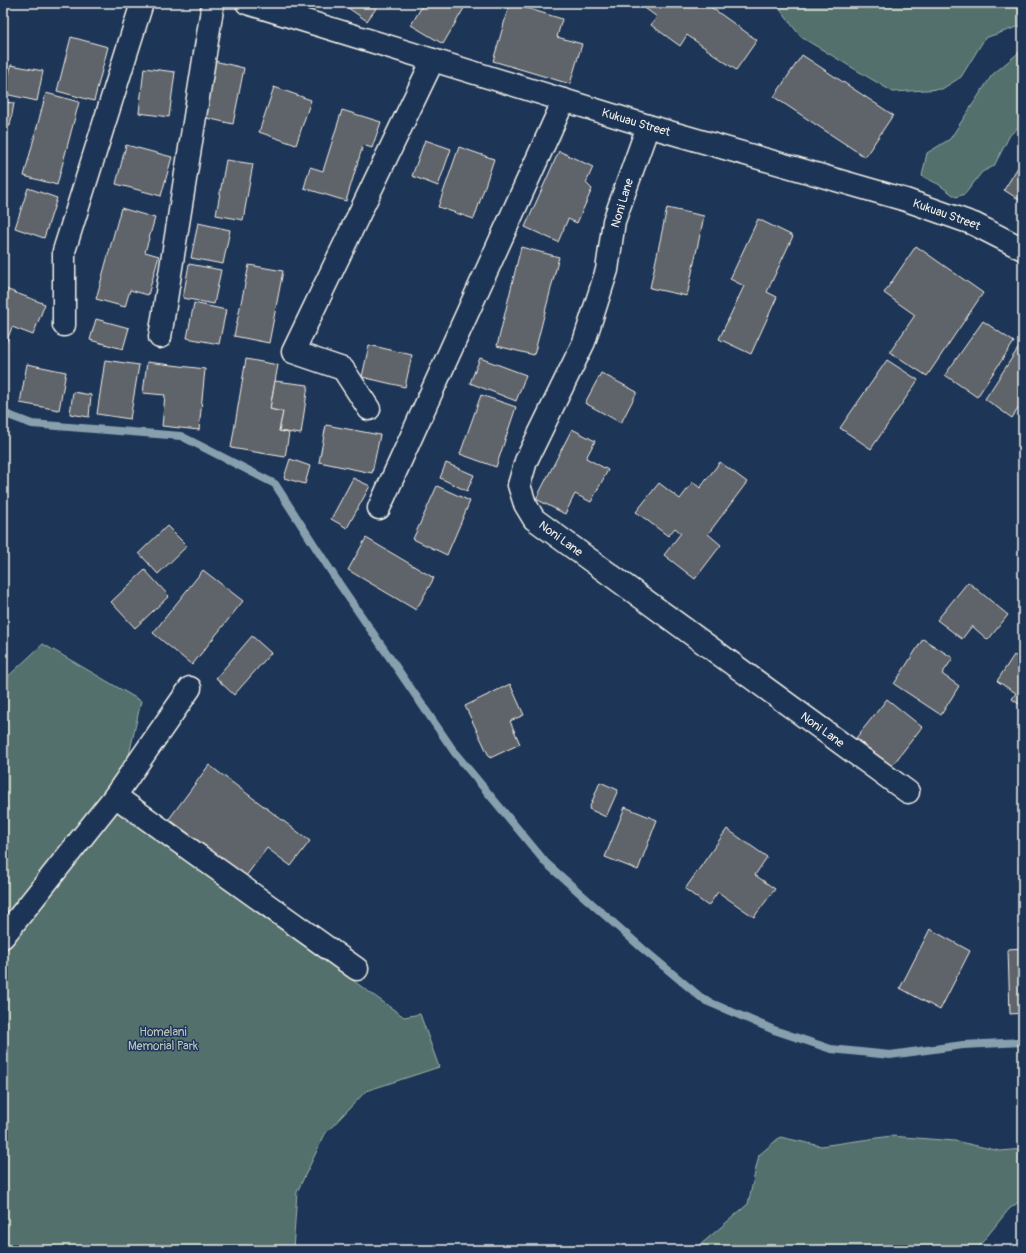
<svg xmlns="http://www.w3.org/2000/svg" width="1026" height="1253" font-family="Pangolin,sans-serif">
<style>
.green{fill:#536f6d;stroke:#a4b0aa}
.lines{fill:none;stroke-linecap:round;stroke-linejoin:round}
.stream{stroke:#88a0ae;stroke-width:8}
.building{fill:#5f646a;stroke:#f4f1e8}
.minor-casing{stroke:#f4f1e8;stroke-width:25}
.minor{stroke:#1d3557;stroke-width:22}
.labels{text-anchor:middle;stroke-width:3;stroke-linejoin:round;paint-order:stroke}
.street-label{font-size:12px;fill:#f4f1e8;stroke:#1d3557}
.park-label{font-size:12px;fill:#bcc4bd;stroke:#1d3557}
</style>
<rect width="100%" height="100%" fill="#1d3557"/>
<filter id="ink" filterUnits="userSpaceOnUse"><feTurbulence type="fractalNoise" baseFrequency=".025" numOctaves="2"/><feDisplacementMap in="SourceGraphic" scale="8" xChannelSelector="R" yChannelSelector="G"/><feConvolveMatrix kernelMatrix="1 2 1 2 8 2 1 2 1" color-interpolation-filters="sRGB"/></filter>
<g filter="url(#ink)">
<!-- green -->
<g class="green">
<path d="M775 3H1023V25L985 38 961 77 942 89 893 92 801 37Z"/>
<path d="M1023 49V123L1010 135 994 166 982 172 965 194 956 197 938 184 922 176 927 153 950 139 992 75Z"/>
<path d="M43 644 141 701 127 764 108 788 302 944 404 1017 420 1014 439 1067 366 1091 325 1134 297 1192 293 1250H3V681Z"/>
<path d="M891 1136 955 1141 1000 1151 1023 1149V1199L1009 1209 976 1250H699L700 1245 748 1204 759 1155 780 1137 821 1146Z"/>
</g>
<g class="lines">
<!-- stream -->
<path class="stream" d="M3 413 32 424 181 436 275 484 338 582 455 753 546 863 643 949 704 1000 774 1030 831 1049 890 1055 963 1045 1023 1042"/>
</g>
<!-- building -->
<g class="building">
<path d="M341 3H380L367 21Z"/>
<path d="M424 3H467L443 44 411 25Z"/>
<path d="M510 3 562 19 557 37 582 44 570 84 493 61Z"/>
<path d="M638 3H705L757 40 736 70 687 35 680 46 651 25 657 17Z"/>
<path d="M71 37 108 47 94 101 57 91Z"/>
<path d="M802 55 893 115 865 157 774 97Z"/>
<path d="M214 61 244 68 233 124 202 117Z"/>
<path d="M11 65 43 71 37 101 5 94Z"/>
<path d="M144 68 175 72 169 117 139 113Z"/>
<path d="M274 87 311 100 296 145 259 132Z"/>
<path d="M46 93 79 102 57 185 24 176Z"/>
<path d="M3 102 14 103 10 126 3 125Z"/>
<path d="M342 110 381 122 372 148 363 145 346 201 304 188 310 167 323 171Z"/>
<path d="M425 140 451 149 438 186 412 176Z"/>
<path d="M126 145 172 157 161 196 116 184Z"/>
<path d="M459 147 494 159 474 219 438 207Z"/>
<path d="M559 151 593 167 586 183 592 189 577 223 568 219 558 242 525 227Z"/>
<path d="M1023 159V202L1004 190Z"/>
<path d="M226 160 253 164 243 220 216 215Z"/>
<path d="M28 188 57 198 44 238 15 228Z"/>
<path d="M121 208 155 218 145 252 159 256 148 295 130 290 125 307 96 299Z"/>
<path d="M667 208 704 216 687 296 650 288Z"/>
<path d="M758 219 793 236 767 292 777 297 751 354 719 339 744 286 730 279Z"/>
<path d="M198 223 230 230 223 264 191 258Z"/>
<path d="M916 246 983 293 927 376 890 352 915 315 884 293Z"/>
<path d="M521 247 559 257 534 355 497 346Z"/>
<path d="M189 264 221 270 214 304 183 298Z"/>
<path d="M249 265 283 271 269 343 234 336Z"/>
<path d="M3 288 45 304 33 335 12 327 3 351Z"/>
<path d="M194 303 226 310 219 344 187 338Z"/>
<path d="M96 319 129 328 123 349 90 340Z"/>
<path d="M983 321 1014 342 977 397 945 375Z"/>
<path d="M1023 341V401L1012 418 985 399Z"/>
<path d="M369 345 412 355 405 387 362 377Z"/>
<path d="M480 358 526 375 516 401 470 383Z"/>
<path d="M246 359 278 365 270 409 283 412 279 431 289 433 285 457 231 448Z"/>
<path d="M105 360 139 365 130 419 97 414Z"/>
<path d="M887 360 918 380 871 449 840 428Z"/>
<path d="M147 362 205 369 199 430 162 426 165 395 143 393Z"/>
<path d="M27 364 66 372 59 410 20 403Z"/>
<path d="M601 373 637 392 621 423 585 403Z"/>
<path d="M275 381 308 385 301 434 279 431 283 412 270 409Z"/>
<path d="M73 392 91 395 89 417 70 414Z"/>
<path d="M481 395 516 407 496 467 460 454Z"/>
<path d="M326 425 380 435 372 473 319 462Z"/>
<path d="M572 429 595 441 586 458 608 470 591 502 575 494 565 514 536 499Z"/>
<path d="M290 459 310 466 305 484 284 478Z"/>
<path d="M720 462 747 482 708 534 721 545 695 579 664 555 681 533 675 528 668 536 636 512 659 483 680 499 693 482 700 488Z"/>
<path d="M446 463 474 475 467 491 440 478Z"/>
<path d="M353 478 370 486 347 528 331 519Z"/>
<path d="M437 486 470 501 447 555 413 539Z"/>
<path d="M167 526 187 546 158 574 139 553Z"/>
<path d="M366 538 434 578 416 610 348 570Z"/>
<path d="M145 570 169 596 135 628 111 602Z"/>
<path d="M203 570 243 601 192 665 153 633Z"/>
<path d="M968 582 1008 615 988 640 972 626 962 639 937 620Z"/>
<path d="M252 636 271 653 234 695 216 678Z"/>
<path d="M923 639 953 658 942 674 959 686 941 715 894 684Z"/>
<path d="M1014 655 1023 661V707L1012 699 1016 693 997 681Z"/>
<path d="M510 684 524 715 510 721 520 744 490 758 465 706Z"/>
<path d="M887 699 922 727 891 767 856 738Z"/>
<path d="M209 765 310 841 291 866 267 848 246 876 169 819Z"/>
<path d="M600 782 618 790 606 817 589 809Z"/>
<path d="M625 807 657 820 638 870 605 857Z"/>
<path d="M727 829 767 857 755 875 775 889 754 917 718 892 708 906 685 889Z"/>
<path d="M930 929 970 951 940 1010 900 988Z"/>
<path d="M1023 948V1013L1010 1014 1008 949Z"/>
</g>
<g class="lines">
<defs>
<g id="minor">
<path id="s1" d="M247 3 648 126 906 200 974 224 1023 249"/>
<path id="s2" d="M648 126 614 221 607 270 584 342 526 461 519 485 525 504 534 519 908 792"/>
<path d="M64 325V251L142 3"/>
<path d="M160 337 213 3"/>
<path d="M369 409 343 369 293 352 433 60"/>
<path d="M379 508 564 100"/>
<path d="M115 796 357 969"/>
<path d="M3 937 115 796 190 688"/>
</g>
</defs>
<!-- minor casing -->
<use href="#minor" class="minor-casing"/>
<!-- minor -->
<use href="#minor" class="minor"/>
</g>
</g>
<g class="labels">
<!-- street labels -->
<g class="street-label">
<text dy="4" stroke="none"><textPath href="#s1" startOffset="407">Kukuau Street</textPath></text>
<text transform="translate(622 203) rotate(-73)" y="4">Noni Lane</text>
<text dy="4" stroke="none"><textPath href="#s1" startOffset="731">Kukuau Street</textPath></text>
<text dy="4" stroke="none"><textPath href="#s2" startOffset="454">Noni Lane</textPath></text>
<text dy="4" stroke="none"><textPath href="#s2" startOffset="778">Noni Lane</textPath></text>
</g>
<!-- park labels -->
<g class="park-label">
<text x="163" y="1036">Homelani<tspan x="163" dy="14">Memorial Park</tspan></text>
</g>
</g>
<!-- margin -->
<rect width="1026" height="1253" fill="none" stroke="#1d3557" stroke-width="16"/>
<rect x="8" y="8" width="1010" height="1237" fill="none" stroke="#f4f1e8" stroke-width="1.5" filter="url(#ink)"/>
</svg>
